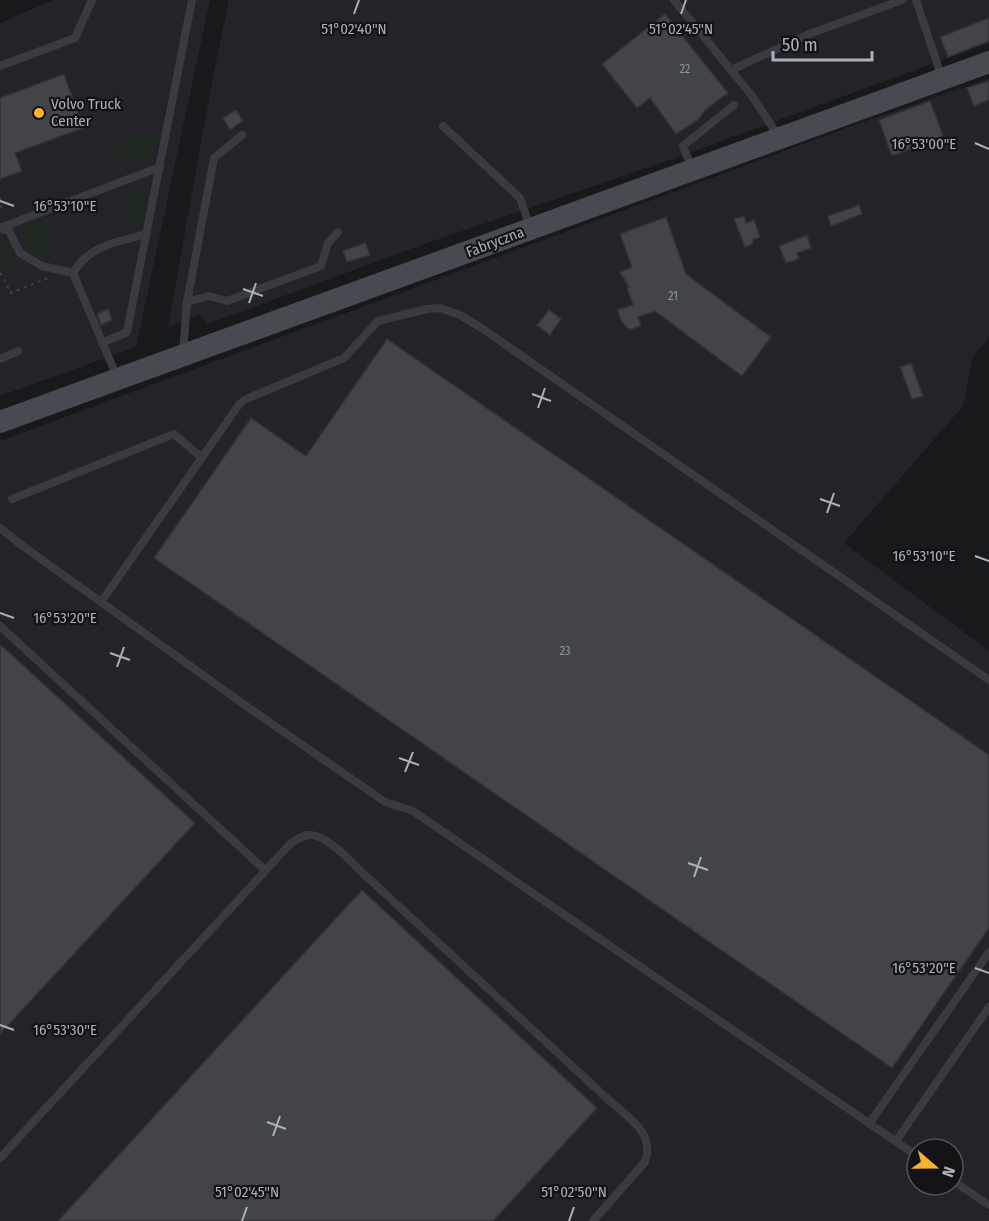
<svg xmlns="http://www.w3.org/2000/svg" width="989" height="1221" font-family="'Fira Sans Condensed',sans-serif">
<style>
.built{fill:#242428;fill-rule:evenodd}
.green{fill:#202921}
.building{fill:#424448;stroke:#323237;stroke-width:1.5}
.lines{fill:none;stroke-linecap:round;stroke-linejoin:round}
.path{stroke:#3f4247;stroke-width:2;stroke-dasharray:3 4.5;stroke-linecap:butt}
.lane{stroke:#393b40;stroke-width:8}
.secondary{stroke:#474a50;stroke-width:22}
.ticks{fill:none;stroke:#aab0bb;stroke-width:2}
.poi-dot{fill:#fab231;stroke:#131316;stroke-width:2}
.labels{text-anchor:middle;stroke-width:4.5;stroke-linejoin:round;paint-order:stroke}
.number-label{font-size:12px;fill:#90959e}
.poi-label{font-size:15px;fill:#aab0bb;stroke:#131316;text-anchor:start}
.street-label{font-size:15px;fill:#aab0bb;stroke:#131316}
.ticks-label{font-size:15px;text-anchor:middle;fill:#aab0bb;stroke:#131316;stroke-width:4.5;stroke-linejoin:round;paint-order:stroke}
</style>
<rect width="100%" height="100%" fill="#18191b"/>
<g class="built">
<polygon points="53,0 210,0 136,347 0,396 0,23"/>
<polygon points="229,0 989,0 989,43 678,157 416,247 208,324 200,315 168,327 213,76"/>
<path d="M989,79v259l-16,19 -10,49 -119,137 145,108v570h-989v-780l860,-318zM917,1149h36v36h-36z"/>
</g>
<g class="green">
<path d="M145,136l15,1c-5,26 -31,28 -50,14l-1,-7z"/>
<path d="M133,187c25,12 11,39 -11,45l8,-44z"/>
<path d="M53,215l-8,44c-16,-2 -28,-20 -15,-33 6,-6 16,-8 23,-11z"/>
<polygon points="0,244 9,249 13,261 7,275 6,271 2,272"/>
</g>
<g class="building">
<polygon points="665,14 728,93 705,110 698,120 676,134 650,98 637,108 602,64"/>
<polygon points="989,18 989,41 948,57 940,37"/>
<polygon points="64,74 83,128 15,153 22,171 0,179 0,98"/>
<polygon points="989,81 989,100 974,106 967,88"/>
<polygon points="930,101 943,135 939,138 895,155 891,154 879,120"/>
<polygon points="236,110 243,121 230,130 223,118"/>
<polygon points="859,205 862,214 831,226 828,216"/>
<polygon points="744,216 746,223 754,220 760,237 752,240 753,244 745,247 734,219"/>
<polygon points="666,217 686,274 771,337 742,376 655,311 638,317 641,326 629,330 622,322 617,310 633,305 627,288 629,287 620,272 632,267 620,234"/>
<polygon points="807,235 811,248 797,253 799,259 786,263 779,246"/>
<polygon points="365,243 370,255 347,262 343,251"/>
<polygon points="108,309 112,320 101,325 97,314"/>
<polygon points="549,310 561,319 550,335 537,325"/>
<polygon points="387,339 989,755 989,928 892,1068 154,558 251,418 306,456"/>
<polygon points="911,363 923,396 912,399 900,367"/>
<polygon points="0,644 195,823 0,1034"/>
<polygon points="362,890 597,1108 493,1221 58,1221"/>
</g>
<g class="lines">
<g class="path">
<polyline points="0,198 2,204 0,209"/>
<polyline points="0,273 3,276 10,293 48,278"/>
</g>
<g class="lane">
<polyline points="674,0 752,96 779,137"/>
<polyline points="916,0 942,78"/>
<polyline points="0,66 75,38 92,0"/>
<polyline points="731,70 812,33 902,0"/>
<polyline points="443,126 520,198 530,227"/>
<polyline points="692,169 683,146 734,105"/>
<polyline points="0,228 160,167"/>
<polyline points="0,228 9,231 20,253 42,266 73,273"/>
<polyline points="73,273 117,377"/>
<path d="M73,273c18,-29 42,-30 73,-39"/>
<polyline points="187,302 214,158 242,135"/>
<polyline points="102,343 127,332 192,0"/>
<polyline points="183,353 187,302 209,296 227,301 321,266 328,243 338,232"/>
<polyline points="0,359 18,351"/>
<polyline points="12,499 174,434 202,458"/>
<polyline points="0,528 24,547 249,708 385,802 413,811 917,1156"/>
<polyline points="101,602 238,406 244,400 344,358 378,321 427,309 440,308 460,315 483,329 989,680"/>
<polyline points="0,626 265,870"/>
<polyline points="869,1124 989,952"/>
<polyline points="896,1141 989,1007"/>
<path d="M0,1158l291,-315c5,-3 11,-7 17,-8 18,-2 45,29 58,41l245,226c19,17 44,31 34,60l-52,59"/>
<polyline points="953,1181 989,1205"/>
</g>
<polyline class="secondary" points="0,422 989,62"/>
</g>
<path class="ticks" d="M354,14l5,-14M681,14l5,-14M975,143l14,6M0,201l14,5M243,289l20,7M249,303l7,-20M532,394l19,7M538,408l7,-20M820,499l20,7M827,513l7,-20M975,556l14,5M0,613l14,5M110,653l20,7M117,667l7,-20M399,758l20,7M405,772l8,-20M688,863l20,7M694,877l7,-20M975,968l14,5M0,1025l14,5M267,1122l19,7M273,1136l7,-20M242,1221l5,-14M569,1221l5,-14"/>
<circle class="poi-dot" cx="39" cy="113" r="6"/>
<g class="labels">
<g class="number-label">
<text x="685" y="73">22</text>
<text x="673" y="300">21</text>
<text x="565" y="655">23</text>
</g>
<g class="poi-label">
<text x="51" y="109">Volvo Truck<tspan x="51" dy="17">Center</tspan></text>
</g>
<g class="street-label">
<text transform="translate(495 242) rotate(-21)" y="5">Fabryczna</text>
</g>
</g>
<g class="ticks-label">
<text x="354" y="34">51°02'40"N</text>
<text x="681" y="34">51°02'45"N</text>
<text x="924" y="149">16°53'00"E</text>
<text x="65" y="211">16°53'10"E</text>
<text x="924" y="561">16°53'10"E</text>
<text x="65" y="623">16°53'20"E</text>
<text x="924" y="973">16°53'20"E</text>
<text x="65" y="1035">16°53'30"E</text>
<text x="247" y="1197">51°02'45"N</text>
<text x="574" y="1197">51°02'50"N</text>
</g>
<g transform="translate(935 1167) rotate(110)"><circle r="28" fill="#131316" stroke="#4f5258" stroke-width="1.5"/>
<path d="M0-4.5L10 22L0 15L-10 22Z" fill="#fab231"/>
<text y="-9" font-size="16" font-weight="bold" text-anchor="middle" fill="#aab0bb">N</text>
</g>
<path d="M773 51v9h99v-9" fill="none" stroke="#aab0bb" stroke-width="3"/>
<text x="782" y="51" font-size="18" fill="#aab0bb" stroke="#131316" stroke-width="4.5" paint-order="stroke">50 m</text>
</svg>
